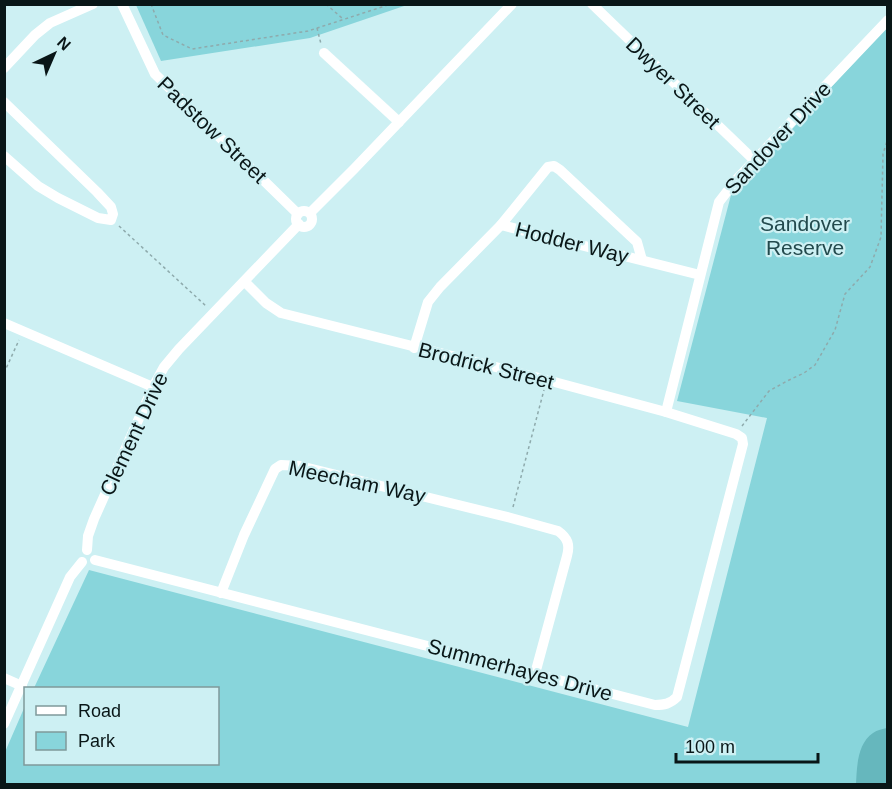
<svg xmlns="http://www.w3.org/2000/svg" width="892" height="789" font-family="Arial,sans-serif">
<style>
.green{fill:#88d5db}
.water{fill:#66b7bd}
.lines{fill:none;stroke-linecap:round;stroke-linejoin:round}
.path{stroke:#8eaaac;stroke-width:1.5;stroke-dasharray:3 3;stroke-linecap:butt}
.street{stroke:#fff;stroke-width:10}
.labels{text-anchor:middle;stroke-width:4.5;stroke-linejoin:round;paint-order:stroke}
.street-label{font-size:21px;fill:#091617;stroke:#cdf0f3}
.park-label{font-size:21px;fill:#22494c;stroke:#cdf0f3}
</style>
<rect width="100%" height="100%" fill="#cdf0f3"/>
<g class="green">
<polygon points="136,5 407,5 310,38 161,61"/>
<polygon points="887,27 887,784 5,784 5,752 25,706 26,764 218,764 218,688 34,688 89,570 688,727 767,418 677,401 731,195"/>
</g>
<path class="water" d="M887,728v56h-31c1,-17 1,-40 17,-51 4,-3 10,-4 14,-5z"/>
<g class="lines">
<g class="path">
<polyline points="151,4 163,35 192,49 308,31 391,4"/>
<polyline points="326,4 343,19"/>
<polyline points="317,28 321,44"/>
<polyline points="119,226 206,306"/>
<polyline points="4,373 19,340"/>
<polyline points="742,426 769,391 787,381 804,373 815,365 835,330 845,294 870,267 881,237 883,154 888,138"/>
<polyline points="513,507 544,390"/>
</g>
<g class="street">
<polyline points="122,4 155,74 298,214"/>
<polyline points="592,4 755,161"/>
<polyline points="324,53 399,122"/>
<polyline points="4,68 35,35 50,23 93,4"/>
<polyline points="4,102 97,192 111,207 113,214 111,220 98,218 58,198 38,186 4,156"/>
<circle cx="304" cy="219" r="8"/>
<polyline points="310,213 354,169 512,4"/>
<polyline points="501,225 700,275"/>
<polyline points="4,323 153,387"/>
<polyline points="414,348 428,302 440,287 501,225 548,167 554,166 560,170 637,242 642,260"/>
<polyline points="666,412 719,202 736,180 888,20"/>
<polyline points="87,550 88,536 94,519 153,387 164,367 179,349 299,224"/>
<path d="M95,560l560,145c9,0 15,-1 22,-8l66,-253 -1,-6 -6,-4 -70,-22 -119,-32 -266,-67 -15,-10 -21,-21"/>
<path d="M221,593l23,-58 31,-66 6,-4 19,1 211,52 47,13c10,7 12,14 9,25l-32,118"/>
<polyline points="4,678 22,686"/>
<polyline points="4,724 70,577 82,562"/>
</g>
</g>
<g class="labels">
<g class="street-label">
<text transform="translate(673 83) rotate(44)" y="7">Dwyer Street</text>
<text transform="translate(212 130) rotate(44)" y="7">Padstow Street</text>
<text transform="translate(778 138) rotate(-47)" y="7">Sandover Drive</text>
<text transform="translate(572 243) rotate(14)" y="7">Hodder Way</text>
<text transform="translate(486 366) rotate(14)" y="7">Brodrick Street</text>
<text transform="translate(134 434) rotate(-65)" y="7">Clement Drive</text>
<text transform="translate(357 482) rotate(12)" y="7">Meecham Way</text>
<text transform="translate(520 670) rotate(15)" y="7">Summerhayes Drive</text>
</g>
<g class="park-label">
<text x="805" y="231">Sandover<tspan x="805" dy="24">Reserve</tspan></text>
</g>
</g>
<rect width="892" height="789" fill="none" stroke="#091617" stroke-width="12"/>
<rect x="24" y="687" width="195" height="78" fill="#cdf0f3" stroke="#7f999b" stroke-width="1.5"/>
<rect x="36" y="706" width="30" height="9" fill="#ffffff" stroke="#7f999b" stroke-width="1.5"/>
<text x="78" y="717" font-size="18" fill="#091617">Road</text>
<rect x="36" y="732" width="30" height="18" fill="#88d5db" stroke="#7f999b" stroke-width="1.5"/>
<text x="78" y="747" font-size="18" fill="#091617">Park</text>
<g transform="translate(54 54) rotate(44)" stroke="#cdf0f3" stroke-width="4.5" paint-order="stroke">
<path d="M0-4.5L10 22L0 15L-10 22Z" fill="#091617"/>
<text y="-9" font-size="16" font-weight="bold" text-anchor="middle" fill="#091617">N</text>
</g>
<path d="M676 753v9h142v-9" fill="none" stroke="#091617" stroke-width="3"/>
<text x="685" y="753" font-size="18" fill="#091617" stroke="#cdf0f3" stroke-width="4.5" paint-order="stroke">100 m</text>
</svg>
